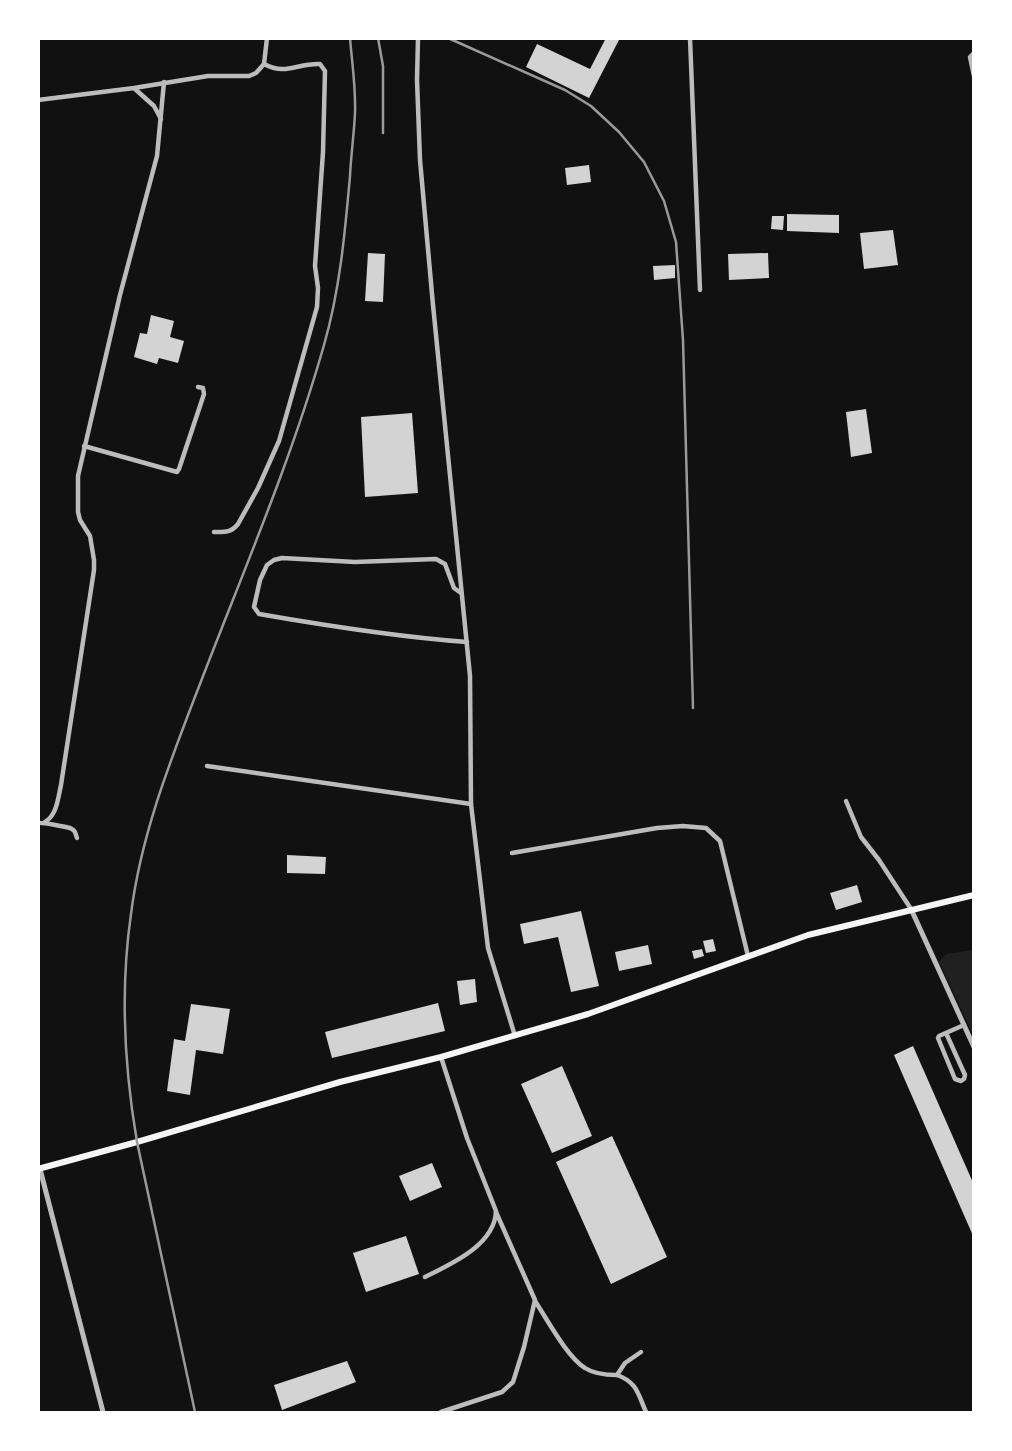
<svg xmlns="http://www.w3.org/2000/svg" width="1012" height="1451" font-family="Montserrat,sans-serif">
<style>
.green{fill:#202020}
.building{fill:#d3d3d3}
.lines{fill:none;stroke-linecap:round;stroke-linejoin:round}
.minor{stroke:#bcbcbc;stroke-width:4.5}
.tertiary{stroke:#bcbcbc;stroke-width:5}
.secondary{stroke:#f5f5f5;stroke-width:6}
.rail{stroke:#9a9a9a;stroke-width:2.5}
</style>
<rect width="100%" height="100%" fill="#111"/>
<polygon class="green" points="973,950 974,950 973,1035 939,962 946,954"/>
<g class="building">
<polygon points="606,38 620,38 589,98 526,67 537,44 590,69"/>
<polygon points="589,165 591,182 567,185 565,168"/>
<polygon points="787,214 839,215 839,233 787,231"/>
<polygon points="772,216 784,216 783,230 771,229"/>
<polygon points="893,230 898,265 864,269 860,233"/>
<polygon points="368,253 385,254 383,302 365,301"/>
<polygon points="768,253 769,278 729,280 728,254"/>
<polygon points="675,265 675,278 654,280 653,266"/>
<polygon points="151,315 174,321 170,337 184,341 178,363 159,358 157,364 134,357 140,333 147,334"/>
<polygon points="866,409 872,453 851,457 846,412"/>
<polygon points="412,413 418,493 365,497 361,417"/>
<polygon points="287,855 326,857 325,874 287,873"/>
<polygon points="857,885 862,902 836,910 830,893"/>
<polygon points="581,911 599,986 571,992 558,937 524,944 520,924"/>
<polygon points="713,939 716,951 706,953 703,941"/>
<polygon points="648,945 652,964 619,971 615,952"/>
<polygon points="702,949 704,956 694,959 692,951"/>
<polygon points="475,979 477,1002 460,1005 457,981"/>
<polygon points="438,1003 445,1031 332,1058 325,1032"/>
<polygon points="191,1004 230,1009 223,1054 196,1050 190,1095 167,1091 174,1039 185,1041"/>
<polygon points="913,1046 974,1185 974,1238 894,1055"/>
<polygon points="562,1066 592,1136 552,1153 521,1084"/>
<polygon points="612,1136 667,1257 611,1284 556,1162"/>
<polygon points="432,1163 442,1187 410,1201 399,1176"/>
<polygon points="406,1236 419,1274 366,1292 353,1253"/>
<polygon points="347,1361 356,1382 282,1410 274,1385"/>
</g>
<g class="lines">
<g class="minor">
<polyline points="418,38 417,80 420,160 433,305 470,676 471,804 488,948 515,1036"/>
<polyline points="690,38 700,290"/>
<polyline points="974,53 970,57 974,76"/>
<polyline points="135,89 154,106 161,119"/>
<polyline points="38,100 134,88 208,76 249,76 256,73 264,64 267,38"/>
<polyline points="84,446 177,472 179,469 204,394 203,388 198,387"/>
<path d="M214,532c10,0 17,1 24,-8l20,-36 21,-47 38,-134 1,-19 -3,-22 8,-114 2,-81 -5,-7c-23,-1 -34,12 -56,0"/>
<path d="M461,593l-7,-5 -9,-24 -9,-5 -81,3 -73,-4 -8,2 -7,5 -7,15 -6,27 5,7c69,12 138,23 208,28"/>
<polyline points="207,766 471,804"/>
<polyline points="846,801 861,837 879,860 911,909"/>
<path d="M45,822c12,-7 13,-24 16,-37l33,-215v-10l-4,-24 -10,-16 -2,-8v-36l42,-181 37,-139 7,-74"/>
<path d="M38,823c4,-1 28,4 32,5 6,3 5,5 7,10"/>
<polyline points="512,853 657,828 683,826 706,828 720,841 748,956"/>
<polyline points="946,1033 965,1075 964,1079 961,1081 955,1079 938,1038 939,1036 964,1025"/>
<path d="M425,1277c26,-13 70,-32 71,-66l-29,-73 -26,-81"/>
<path d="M535,1301c12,18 32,56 50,67 9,6 22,7 32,7l8,-12 16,-11"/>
<path d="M617,1375c20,7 21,19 29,37"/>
<polyline points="441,1412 502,1392 513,1382 524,1347 535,1300 496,1212"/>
</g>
<g class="tertiary">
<polyline points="911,909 974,1047"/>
<polyline points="40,1169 103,1412"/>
</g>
<polyline class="secondary" points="38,1169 137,1142 340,1082 441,1057 588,1014 808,935 974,895"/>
<g class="rail">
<polyline points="378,38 383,66 383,133"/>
<polyline points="448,38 565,90 591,106 619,132 644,162 664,201 676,242 683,340 693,708"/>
<path d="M195,1412l-58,-270c-13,-76 -17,-152 -6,-228 10,-80 40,-155 69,-230 43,-112 91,-223 124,-339 16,-55 21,-113 26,-169 1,-21 4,-42 5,-63 1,-25 -3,-50 -5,-75"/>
</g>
</g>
<rect width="1012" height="1451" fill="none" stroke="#ffffff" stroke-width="80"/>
</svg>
